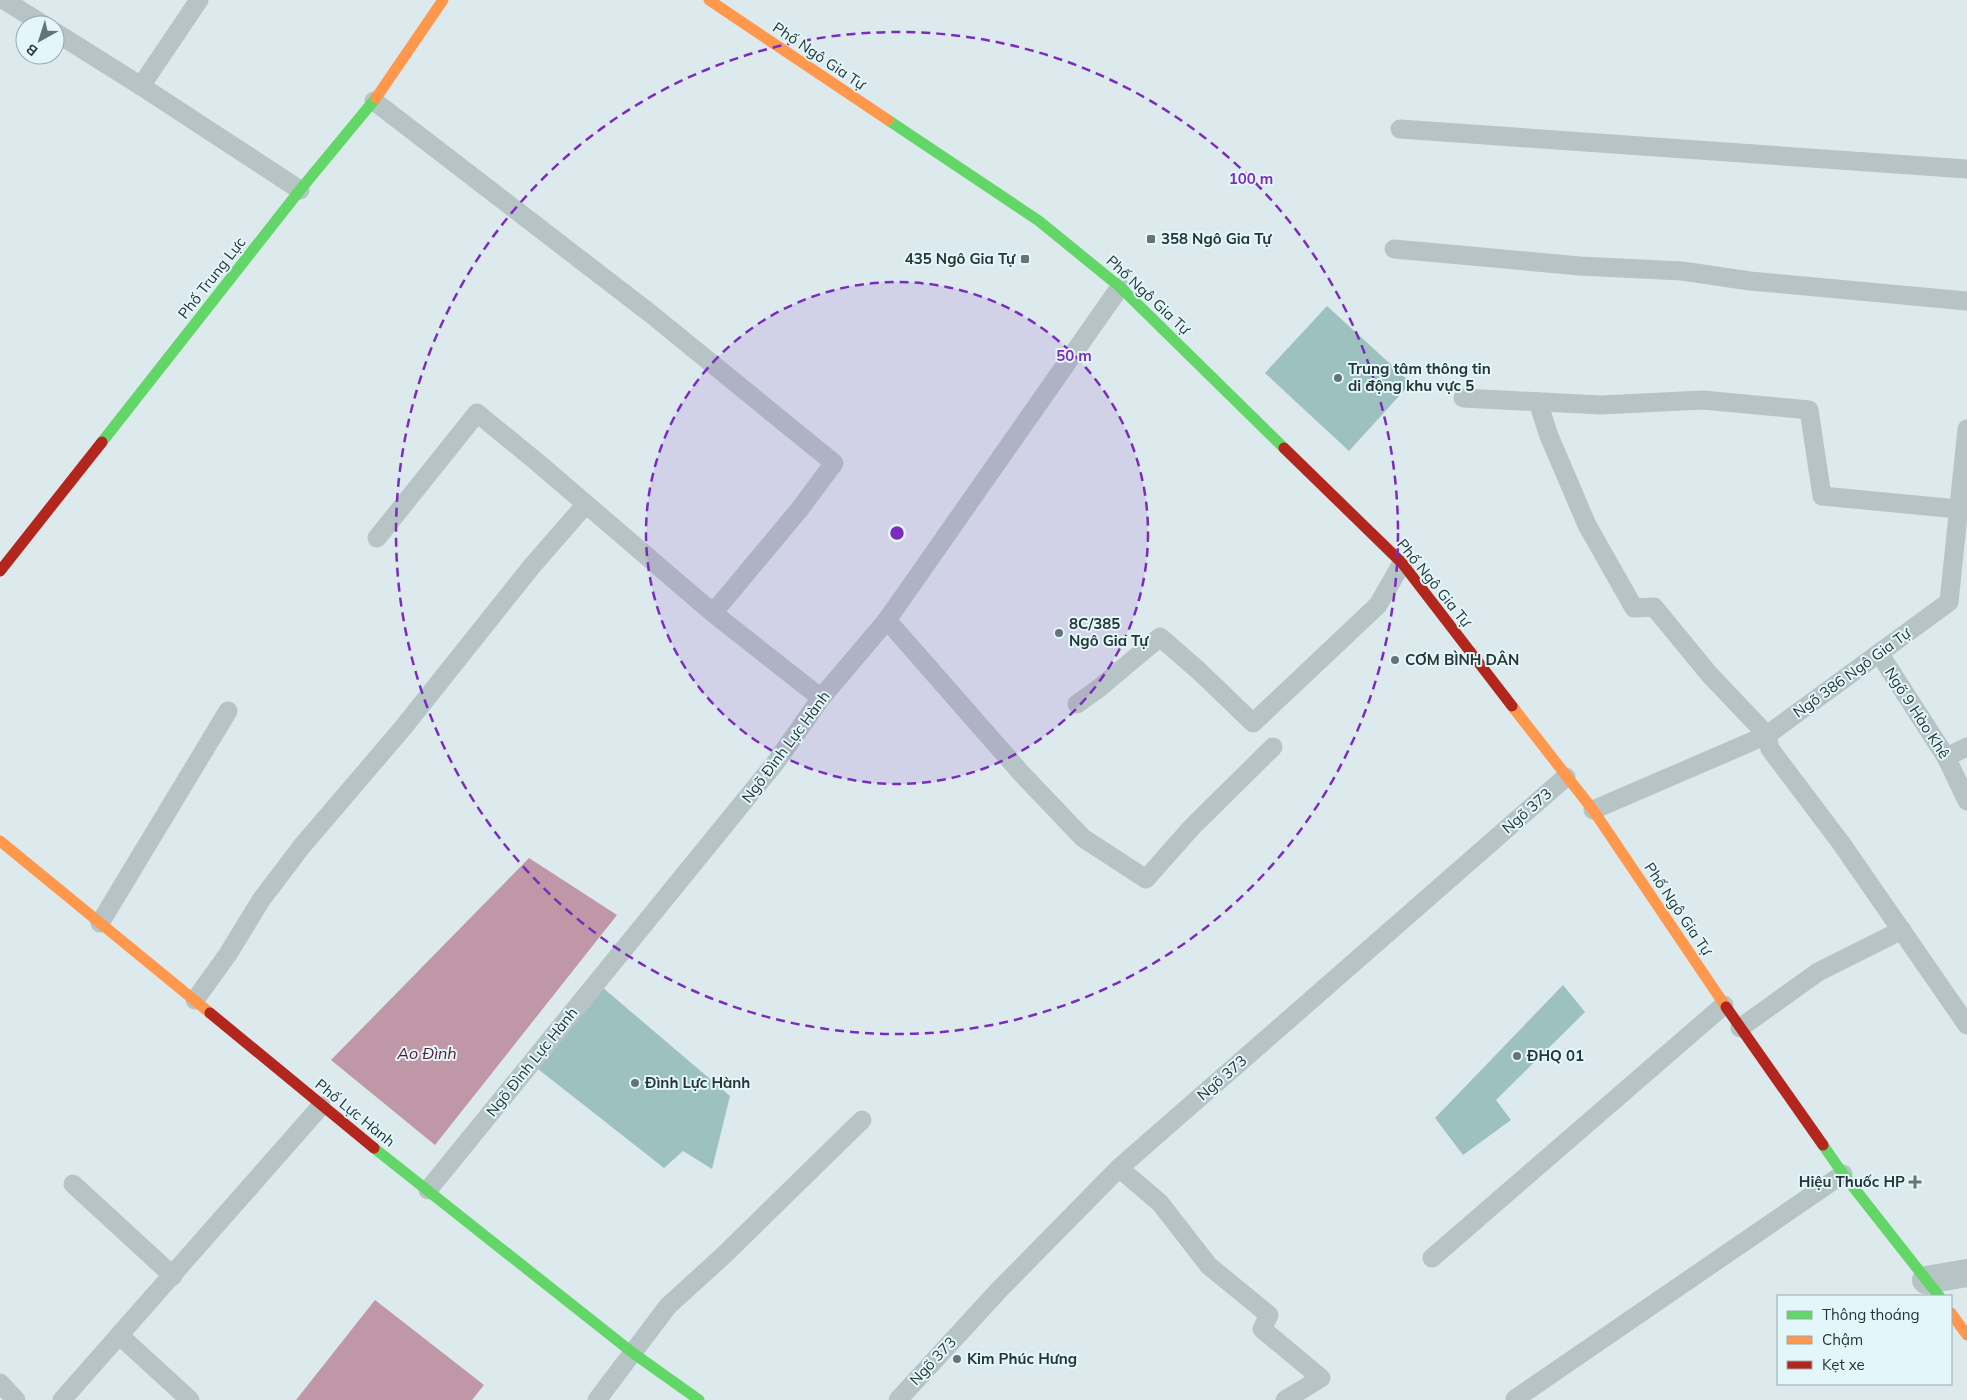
<svg xmlns="http://www.w3.org/2000/svg" width="1967" height="1400" font-family="Mulish,sans-serif">
<style>
.water{fill:#c097a7}
.building{fill:#9dc1be}
.lines{fill:none;stroke-linecap:round;stroke-linejoin:round}
.lane{stroke:#b7c4c5;stroke-width:19}
.street{stroke:#b7c4c5;stroke-width:28}
.fast{stroke:#63d668;stroke-width:11}
.slow{stroke:#ff974d;stroke-width:11}
.jam{stroke:#b3261e;stroke-width:11}
.ring{fill:none;stroke:#7b2cbf;stroke-width:2.5;stroke-dasharray:9 6}
.poi-dot{fill:#657575;stroke:#e3f7fb;stroke-width:2}
.labels{text-anchor:middle;stroke-width:4;stroke-linejoin:round;paint-order:stroke}
.street-label{font-size:15px;fill:#253635;stroke:#e3f7fb}
.poi-label{font-size:15px;font-weight:bold;fill:#253635;stroke:#e3f7fb;text-anchor:start}
.water-label{font-size:16px;font-style:italic;fill:#5b172c;stroke:#e3f7fb}
.centre{fill:#7b2cbf;stroke:#e3f7fb;stroke-width:2.5}
.ring-label{font-size:15px;text-anchor:middle;font-weight:bold;fill:#7b2cbf;stroke:#e3f7fb;stroke-width:4;stroke-linejoin:round;paint-order:stroke}
</style>
<rect width="100%" height="100%" fill="#ddeaed"/>
<g class="water">
<polygon points="529,858 617,915 435,1145 331,1060"/>
<polygon points="375,1300 484,1385 472,1400 296,1400"/>
</g>
<g class="building">
<polygon points="1327,306 1411,383 1349,451 1265,373"/>
<polygon points="1563,985 1585,1012 1496,1100 1511,1120 1463,1155 1435,1118"/>
<polygon points="602,987 730,1096 712,1169 683,1151 664,1168 538,1069"/>
</g>
<g class="lines">
<g class="lane">
<polyline points="4,0 44,25"/>
<polyline points="55,32 141,86 300,190"/>
<polyline points="141,86 199,0"/>
<polyline points="374,101 651,314 834,463 799,510 713,613"/>
<polyline points="1400,129 1967,169"/>
<polyline points="1394,249 1580,266 1682,271 1750,281 1967,301"/>
<polyline points="1463,398 1601,405 1703,400 1809,410 1822,496 1958,509"/>
<polyline points="1538,402 1549,436 1587,525 1634,608 1654,607 1709,674 1767,735 1770,749 1841,843 1967,1025"/>
<polyline points="377,538 477,413 537,462 713,613 821,698"/>
<polyline points="887,620 1022,774 1083,838 1146,879 1192,827 1273,747"/>
<polyline points="1879,653 1946,757 1967,801"/>
<polyline points="1077,704 1098,689 1160,637 1199,671 1253,723 1378,605 1402,563"/>
<polyline points="1946,757 1967,747"/>
<polyline points="1593,810 1767,735 1949,602 1967,429"/>
<polyline points="100,923 228,711"/>
<polyline points="195,1000 228,954 261,900 302,846 402,729 532,566 586,504"/>
<polyline points="1740,1028 1818,972 1902,930"/>
<polyline points="1119,1168 1160,1203 1209,1266 1269,1315 1262,1329 1321,1378 1285,1400"/>
<polyline points="73,1184 173,1276"/>
<polyline points="428,1190 776,762 821,698 887,620 1120,287"/>
<polyline points="1432,1258 1724,1005"/>
<polyline points="119,1335 190,1400"/>
<polyline points="0,1383 16,1400"/>
<polyline points="1515,1399 1843,1174"/>
<polyline points="62,1400 321,1106"/>
<polyline points="597,1400 668,1306 724,1255 862,1120"/>
<polyline points="898,1400 999,1290 1119,1168 1566,777"/>
</g>
<polyline class="street" points="1926,1280 1967,1273"/>
<g class="fast">
<polyline points="888,120 1039,221 1120,287 1284,448"/>
<polyline points="102,442 300,190 376,98"/>
<polyline points="1823,1145 1843,1174 1939,1296"/>
<polyline points="374,1148 633,1353 699,1400"/>
</g>
<g class="slow">
<polyline points="709,0 888,120"/>
<polyline points="376,98 443,0"/>
<polyline points="1512,706 1593,810 1726,1007"/>
<polyline points="0,841 210,1013"/>
<polyline points="1951,1313 1967,1335"/>
</g>
<g class="jam">
<polyline points="1284,448 1402,563 1512,706"/>
<polyline points="0,571 102,442"/>
<polyline points="1726,1007 1823,1145"/>
<polyline points="210,1013 374,1148"/>
</g>
</g>
<circle cx="897" cy="533" r="251" fill="#7b2cbf" fill-opacity=".12"/>
<g class="ring">
<circle cx="897" cy="533" r="251"/>
<circle cx="897" cy="533" r="501"/>
</g>
<g class="poi-dot">
<rect x="1146" y="234" width="10" height="10" rx="2.5"/>
<rect x="1020" y="254" width="10" height="10" rx="2.5"/>
<circle cx="1338" cy="378" r="5"/>
<circle cx="1059" cy="633" r="5"/>
<circle cx="1395" cy="660" r="5"/>
<circle cx="1517" cy="1056" r="5"/>
<circle cx="635" cy="1083" r="5"/>
<path d="M1912.5 1174.5h5v5h5v5h-5v5h-5v-5h-5v-5h5z"/>
<circle cx="957" cy="1359" r="5"/>
</g>
<g class="labels">
<g class="street-label">
<text transform="translate(819 56) rotate(34)" y="5">Phố Ngô Gia Tự</text>
<text transform="translate(212 278) rotate(-52)" y="5">Phố Trung Lực</text>
<text transform="translate(1148 295) rotate(43)" y="5">Phố Ngô Gia Tự</text>
<text transform="translate(1434 583) rotate(51)" y="5">Phố Ngô Gia Tự</text>
<text transform="translate(1852 673) rotate(-36)" y="5">Ngõ 386 Ngô Gia Tự</text>
<text transform="translate(1917 713) rotate(57)" y="5">Ngõ 9 Hào Khê</text>
<text transform="translate(786 747) rotate(-53)" y="5">Ngõ Đình Lực Hành</text>
<text transform="translate(1527 811) rotate(-41)" y="5">Ngõ 373</text>
<text transform="translate(1678 909) rotate(56)" y="5">Phố Ngô Gia Tự</text>
<text transform="translate(532 1062) rotate(-51)" y="5">Ngõ Đình Lực Hành</text>
<text transform="translate(1222 1078) rotate(-41)" y="5">Ngõ 373</text>
<text transform="translate(355 1113) rotate(39)" y="5">Phố Lực Hành</text>
<text transform="translate(933 1361) rotate(-47)" y="5">Ngõ 373</text>
</g>
<g class="poi-label">
<text x="1161" y="244">358 Ngô Gia Tự</text>
<text x="1015" y="264" text-anchor="end">435 Ngô Gia Tự</text>
<text x="1348" y="374">Trung tâm thông tin<tspan x="1348" dy="17">di động khu vực 5</tspan></text>
<text x="1069" y="629">8C/385<tspan x="1069" dy="17">Ngô Gia Tự</tspan></text>
<text x="1405" y="665">CƠM BÌNH DÂN</text>
<text x="1527" y="1061">ĐHQ 01</text>
<text x="645" y="1088">Đình Lực Hành</text>
<text x="1905" y="1187" text-anchor="end">Hiệu Thuốc HP</text>
<text x="967" y="1364">Kim Phúc Hưng</text>
</g>
<g class="water-label">
<text x="427" y="1059">Ao Đình</text>
</g>
</g>
<circle cx="897" cy="533" r="8" class="centre"/>
<g class="ring-label">
<text x="1251" y="184">100 m</text>
<text x="1074" y="361">50 m</text>
</g>
<rect x="1777" y="1295" width="175" height="90" fill="#e3f7fb" stroke="#97aaac"/>
<rect x="1787" y="1311" width="25" height="8" fill="#63d668" stroke="#97aaac"/>
<text x="1822" y="1320" font-size="15" fill="#253635">Thông thoáng</text>
<rect x="1787" y="1336" width="25" height="8" fill="#ff974d" stroke="#97aaac"/>
<text x="1822" y="1345" font-size="15" fill="#253635">Chậm</text>
<rect x="1787" y="1361" width="25" height="8" fill="#b3261e" stroke="#97aaac"/>
<text x="1822" y="1370" font-size="15" fill="#253635">Kẹt xe</text>
<g transform="translate(40 40) rotate(219)"><circle r="24" fill="#e3f7fb" stroke="#97aaac"/>
<path d="M0-4L9 19L0 12L-9 19Z" fill="#657575"/>
<text y="-8" font-size="14" font-weight="bold" text-anchor="middle" fill="#253635">B</text>
</g>
</svg>
